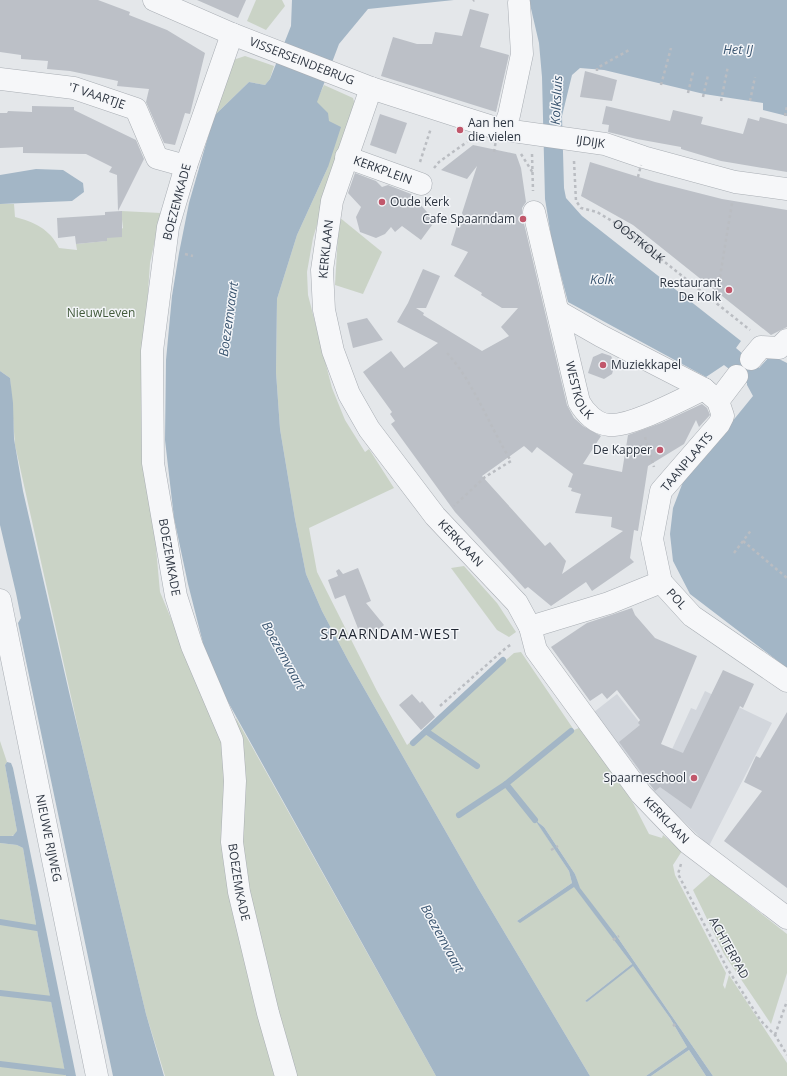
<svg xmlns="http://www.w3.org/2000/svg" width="787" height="1076" font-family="'Open Sans',sans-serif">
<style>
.built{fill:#d2d6dc}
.green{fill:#cad3c6}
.water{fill:#a3b6c6}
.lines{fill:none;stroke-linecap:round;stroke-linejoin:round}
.stream{stroke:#a3b6c6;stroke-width:6}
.building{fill:#bcc0c7;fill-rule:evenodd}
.minor-casing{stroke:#a9aeb4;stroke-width:23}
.path{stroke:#babdc2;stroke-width:2.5;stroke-dasharray:3 3;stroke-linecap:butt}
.minor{stroke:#f6f7f9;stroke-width:22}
.path-bridge{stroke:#babdc2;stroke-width:2.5;stroke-dasharray:3 3;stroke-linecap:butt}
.poi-dot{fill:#c1576b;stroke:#f3f5f8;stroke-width:1.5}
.labels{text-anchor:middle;stroke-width:3;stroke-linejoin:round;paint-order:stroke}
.street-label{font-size:12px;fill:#2d3541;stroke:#f3f5f8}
.poi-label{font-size:12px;fill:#2d3541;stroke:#f3f5f8;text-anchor:end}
.park-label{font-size:12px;fill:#435b3c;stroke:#f3f5f8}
.water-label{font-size:13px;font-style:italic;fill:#3b5671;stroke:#f3f5f8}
.quarter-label{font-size:14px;letter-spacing:1px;fill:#1f2632;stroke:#f3f5f8}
</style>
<rect width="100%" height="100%" fill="#e4e7ea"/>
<polygon class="built" points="705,691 772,723 709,846 659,797 594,712 617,694 668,758 691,708 696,710"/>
<g class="green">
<polygon points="256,0 282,0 285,6 266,30 247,21"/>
<polygon points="245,56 274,66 270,79 265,85 249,82 214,116 233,60"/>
<polygon points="324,85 353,98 357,112 330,182 313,238 307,272 308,295 332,388 345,420 365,452 369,449 394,488 309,528 317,572 377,691 407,745 514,653 521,652 574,730 586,725 633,803 649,834 662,838 663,835 682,851 673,865 675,875 726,973 723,985 725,989 729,975 787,1063 787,1076 713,1076 616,935 579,888 575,874 544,827 536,821 569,871 572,883 517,921 520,922 574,886 632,964 585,1001 587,1002 633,965 670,1018 687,1047 646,1076 590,1076 478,888 349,662 322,611 306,574 295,519 280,429 276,372 277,299 297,235 328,167 329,121 316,102"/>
<path d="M0,204h14l1,13c19,5 35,12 44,31l18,2 -1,-6 30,-3 1,-3 16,-10 -2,-17 40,2 -11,50 -7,102 5,95 12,132 60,144 60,340h-115l-19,-62 -64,-268 -67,-301 -5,-67 -10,-7z"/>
<polygon points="339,217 382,252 363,294 335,285"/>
<polygon points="464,566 497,603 516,632 509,637 497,630 451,568"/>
<polygon points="236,718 436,1076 295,1076 241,876 241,789"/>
<polygon points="0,741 7,762 5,765 17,831 17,834 9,837 0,836"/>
<polygon points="0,843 17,845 23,848 38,936 66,1076 0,1076"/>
<polygon points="711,874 787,934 787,973 771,1024 724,954 693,890"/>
<polygon points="689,1050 706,1076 651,1076"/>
</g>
<g class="water">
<polygon points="292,0 454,0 368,9 339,44 317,102 328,113 329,121 341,127 328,167 297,235 277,299 276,372 280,429 295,519 306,574 322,611 349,662 478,888 590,1076 436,1076 223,693 204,647 188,584 174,518 165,440 166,360 172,296 179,253 189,203 214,116 249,82 265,85 270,79 291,26"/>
<polygon points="529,0 787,0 787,116 763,110 763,103 704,94 604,70 580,68 572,75 562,116 564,188 566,198 582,216 741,341 736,348 759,368 771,355 787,363 787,668 690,594 673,561 670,534 673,508 683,482 753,396 747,385 747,383 724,365 706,377 568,302 552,242 545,199 542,77 539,43"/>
<polygon points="36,169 63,170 83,183 84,192 72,201 0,204 0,175"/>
<polygon points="0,371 10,378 13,403 14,439 23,491 69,692 146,1014 164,1076 113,1076 18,623 21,618 16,593 0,525"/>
<polygon points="7,762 11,763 13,768 76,1076 66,1076 65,1072 38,936 23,848 17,845 0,843 0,836 13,836 17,831 5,765"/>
<polygon points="535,820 544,827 575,874 580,888 616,935 713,1076 706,1076 689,1050 651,1076 646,1076 687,1047 670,1018 633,966 587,1002 585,1001 632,964 574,887 520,923 517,921 572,883 569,871"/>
</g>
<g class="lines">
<g class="stream">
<polyline points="426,731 503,660"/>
<polyline points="413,743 426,731 477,766"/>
<polyline points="459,815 506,784"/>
<polyline points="535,820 506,784 571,731"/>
<polyline points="0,922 37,928"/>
<polyline points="0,993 52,999"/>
<polyline points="0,1064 65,1072"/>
</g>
</g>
<g class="building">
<polygon points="0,0 98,0 130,12 129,15 167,30 205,53 190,114 185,113 175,145 164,143 146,102 149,89 117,86 118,81 70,71 47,69 48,61 21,59 21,55 0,52"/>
<polygon points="197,0 246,0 238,18"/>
<polygon points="470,9 489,14 480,47 509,55 496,112 381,76 393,37 417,44 432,44 435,32 462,36"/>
<polygon points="585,71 617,80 612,101 580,97"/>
<polygon points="32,106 74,107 74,110 136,140 144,159 118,211 117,175 109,172 112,167 86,154 23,153 23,147 0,148 0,113 7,113 8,111 32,112"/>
<polygon points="606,106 670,121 673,110 703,117 701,124 743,134 748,118 759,121 760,117 787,124 787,172 721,161 681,149 681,147 637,139 608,132 609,125 602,124"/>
<polygon points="380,114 407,123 396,154 370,145"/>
<path d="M473,145l43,9 5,14 5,34 -4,6v7l45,190 7,13 9,8 18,10 -18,28 39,8 6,-37 33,-12 41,-19 5,4 3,7 -11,12 -3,-7 -12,24 -36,22 -10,65 -4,-1 -4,28 4,4 -42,29 -6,-9 -35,24 -23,-19 -3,2 -70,-77 -64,-88 4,-3 -5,-7 2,-2 -29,-40 28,-21 13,17 34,-25 -41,-21 11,-19 15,-34 17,7 -14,32h-10l8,5 -1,2 59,36 27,-15 -8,-9 17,-19h-16l-21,-13 1,-2 -28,-17 14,-24 -17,-7 9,-29 4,2 -2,-5 15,-47 -10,13 -26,-9zM524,446l8,7 5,-6 36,27 -5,13 4,1 -1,3 10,3 -6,19 37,4 -1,10 12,4 -61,43 4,-13 -16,-19 -5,4 -63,-70z"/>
<polygon points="590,162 655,182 722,199 787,210 787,327 771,335 633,225 581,196"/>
<polygon points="355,173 376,181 382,187 388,185 411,194 435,221 421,240 402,226 395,232 391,227 385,234 376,238 360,232 356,217 361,207 348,193"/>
<polygon points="122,211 122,237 107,238 107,241 76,244 75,236 58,238 57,218 105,215 105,212"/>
<polygon points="367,318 383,340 353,348 347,323"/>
<polygon points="602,353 611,356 615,364 612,374 604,379 588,373 593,357"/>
<polygon points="358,568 371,601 366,603 384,625 366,640 359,631 345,595 335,599 328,580 338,576 336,571 339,569 343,574"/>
<polygon points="632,608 635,615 655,638 697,656 661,744 683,753 723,670 754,684 743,708 740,706 691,809 660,787 655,791 619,742 640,725 638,723 640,720 617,690 607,699 602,693 590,701 551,647 587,623"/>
<polygon points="412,694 420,703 422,701 435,717 421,730 399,705"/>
<polygon points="787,712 787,888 724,841 762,791 744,782 756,756 760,758"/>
</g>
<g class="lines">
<g class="minor-casing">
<g id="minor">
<path id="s2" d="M154,0l78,34 139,54 93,30 35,11 106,15 38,13 92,25 52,7"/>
<path id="s3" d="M232,34l-46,132 -18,61 -16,124 1,112 23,133 16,50 40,94 3,41 -3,61 7,50 29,121 18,63"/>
<path id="s4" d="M0,79l74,9 62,21 21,49 29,8"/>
<path id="s5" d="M371,88l-39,113 -10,69 2,40 9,41 16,43 20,35 66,87 82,87 13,24 6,23 105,144 47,49 99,75"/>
<polyline points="504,129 509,115 522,54 519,3"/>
<path id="s6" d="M346,157l75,27"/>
<path id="s7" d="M534,212l45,190c6,11 17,22 30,23 22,2 73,-26 95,-36"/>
<polyline points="559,312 601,336 704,389 718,401 723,416 719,424 661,491 652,539 661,582"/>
<polyline points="751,359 761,347 779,348 787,340"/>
<polyline points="718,401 737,376"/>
<path id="s8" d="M661,582l31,34 95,65"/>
<path id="s9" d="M0,600l97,476"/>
<polyline points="530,627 609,603 661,582"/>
</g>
</g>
<g class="path">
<polyline points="473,1 474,0"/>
<polyline points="597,71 597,68 631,49"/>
<polyline points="661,85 671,48"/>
<polyline points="688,93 693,72"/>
<polyline points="703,97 708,75"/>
<polyline points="721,101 728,66"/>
<polyline points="750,101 755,77"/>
<polyline points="785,116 787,106"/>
<polyline points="521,154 533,173"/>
<polyline points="532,154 533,191"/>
<path id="s1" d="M574,161l2,40 5,7 16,4 20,12 133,106"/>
<polyline points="420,162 431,128"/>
<polyline points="434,168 439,162 467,142"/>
<polyline points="185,254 193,256"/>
<polyline points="716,301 732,203"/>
<path d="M447,353c26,28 43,74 64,108l-26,16 -31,29"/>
<polyline points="645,437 654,467"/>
<polyline points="743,541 787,578"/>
<polyline points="734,553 752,529"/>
<polyline points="440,706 507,647 512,644"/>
<polyline points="551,850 558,846"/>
<polyline points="681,864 678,874 727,968 761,1021 775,1035 787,1055"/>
<polyline points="613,940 619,936"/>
<polyline points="673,1026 677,1023"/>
<polyline points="775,1035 787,1001"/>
</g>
<use href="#minor" class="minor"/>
<g class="path-bridge">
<polyline points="494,152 496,140"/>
<polyline points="638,177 641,165"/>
</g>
</g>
<g class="poi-dot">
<circle cx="460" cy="130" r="4"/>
<circle cx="382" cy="202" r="4"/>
<circle cx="523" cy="219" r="4"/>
<circle cx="729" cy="290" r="4"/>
<circle cx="603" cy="365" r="4"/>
<circle cx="660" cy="450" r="4"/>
<circle cx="694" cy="778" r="4"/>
</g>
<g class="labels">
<g class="street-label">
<text dy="4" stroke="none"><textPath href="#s2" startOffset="160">VISSERSEINDEBRUG</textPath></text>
<text dy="4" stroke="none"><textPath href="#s4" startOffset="99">'T VAARTJE</textPath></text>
<text dy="4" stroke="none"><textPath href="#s2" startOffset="461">IJDIJK</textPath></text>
<text dy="4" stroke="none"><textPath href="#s6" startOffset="39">KERKPLEIN</textPath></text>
<text transform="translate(177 202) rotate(-75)" y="4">BOEZEMKADE</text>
<text dy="4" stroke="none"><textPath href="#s1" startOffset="116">OOSTKOLK</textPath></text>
<text transform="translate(326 249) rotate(-84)" y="4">KERKLAAN</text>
<text dy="4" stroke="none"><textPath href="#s7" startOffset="184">WESTKOLK</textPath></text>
<text transform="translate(687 462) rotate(-50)" y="4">TAANPLAATS</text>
<text dy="4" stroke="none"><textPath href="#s5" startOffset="504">KERKLAAN</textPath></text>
<text dy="4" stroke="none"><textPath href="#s3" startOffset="536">BOEZEMKADE</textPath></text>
<text dy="4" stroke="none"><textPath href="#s8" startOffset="23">POL</textPath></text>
<text dy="4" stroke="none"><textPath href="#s5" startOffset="852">KERKLAAN</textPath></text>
<text dy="4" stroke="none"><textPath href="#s9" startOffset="243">NIEUWE RIJWEG</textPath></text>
<text dy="4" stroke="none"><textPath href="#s3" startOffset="873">BOEZEMKADE</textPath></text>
<text transform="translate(729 948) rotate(61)" y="4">ACHTERPAD</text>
</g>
<g class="poi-label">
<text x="468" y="127" text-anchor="start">Aan hen<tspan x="468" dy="14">die vielen</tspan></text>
<text x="390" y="206" text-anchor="start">Oude Kerk</text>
<text x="515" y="223">Cafe Spaarndam</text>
<text x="721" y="287">Restaurant<tspan x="721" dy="14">De Kolk</tspan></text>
<text x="611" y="369" text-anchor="start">Muziekkapel</text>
<text x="652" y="454">De Kapper</text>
<text x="686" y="782">Spaarneschool</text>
</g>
<g class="park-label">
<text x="101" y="317">NieuwLeven</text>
</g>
<g class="water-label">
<text x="738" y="54">Het IJ</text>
<text transform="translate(556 100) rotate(-87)" y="5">Kolksluis</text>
<text x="602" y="284">Kolk</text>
<text transform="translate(228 319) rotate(-82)" y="5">Boezemvaart</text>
<text transform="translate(284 655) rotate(61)" y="5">Boezemvaart</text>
<text transform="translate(443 938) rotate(61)" y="5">Boezemvaart</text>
</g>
<g class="quarter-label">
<text x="390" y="639">SPAARNDAM-WEST</text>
</g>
</g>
</svg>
